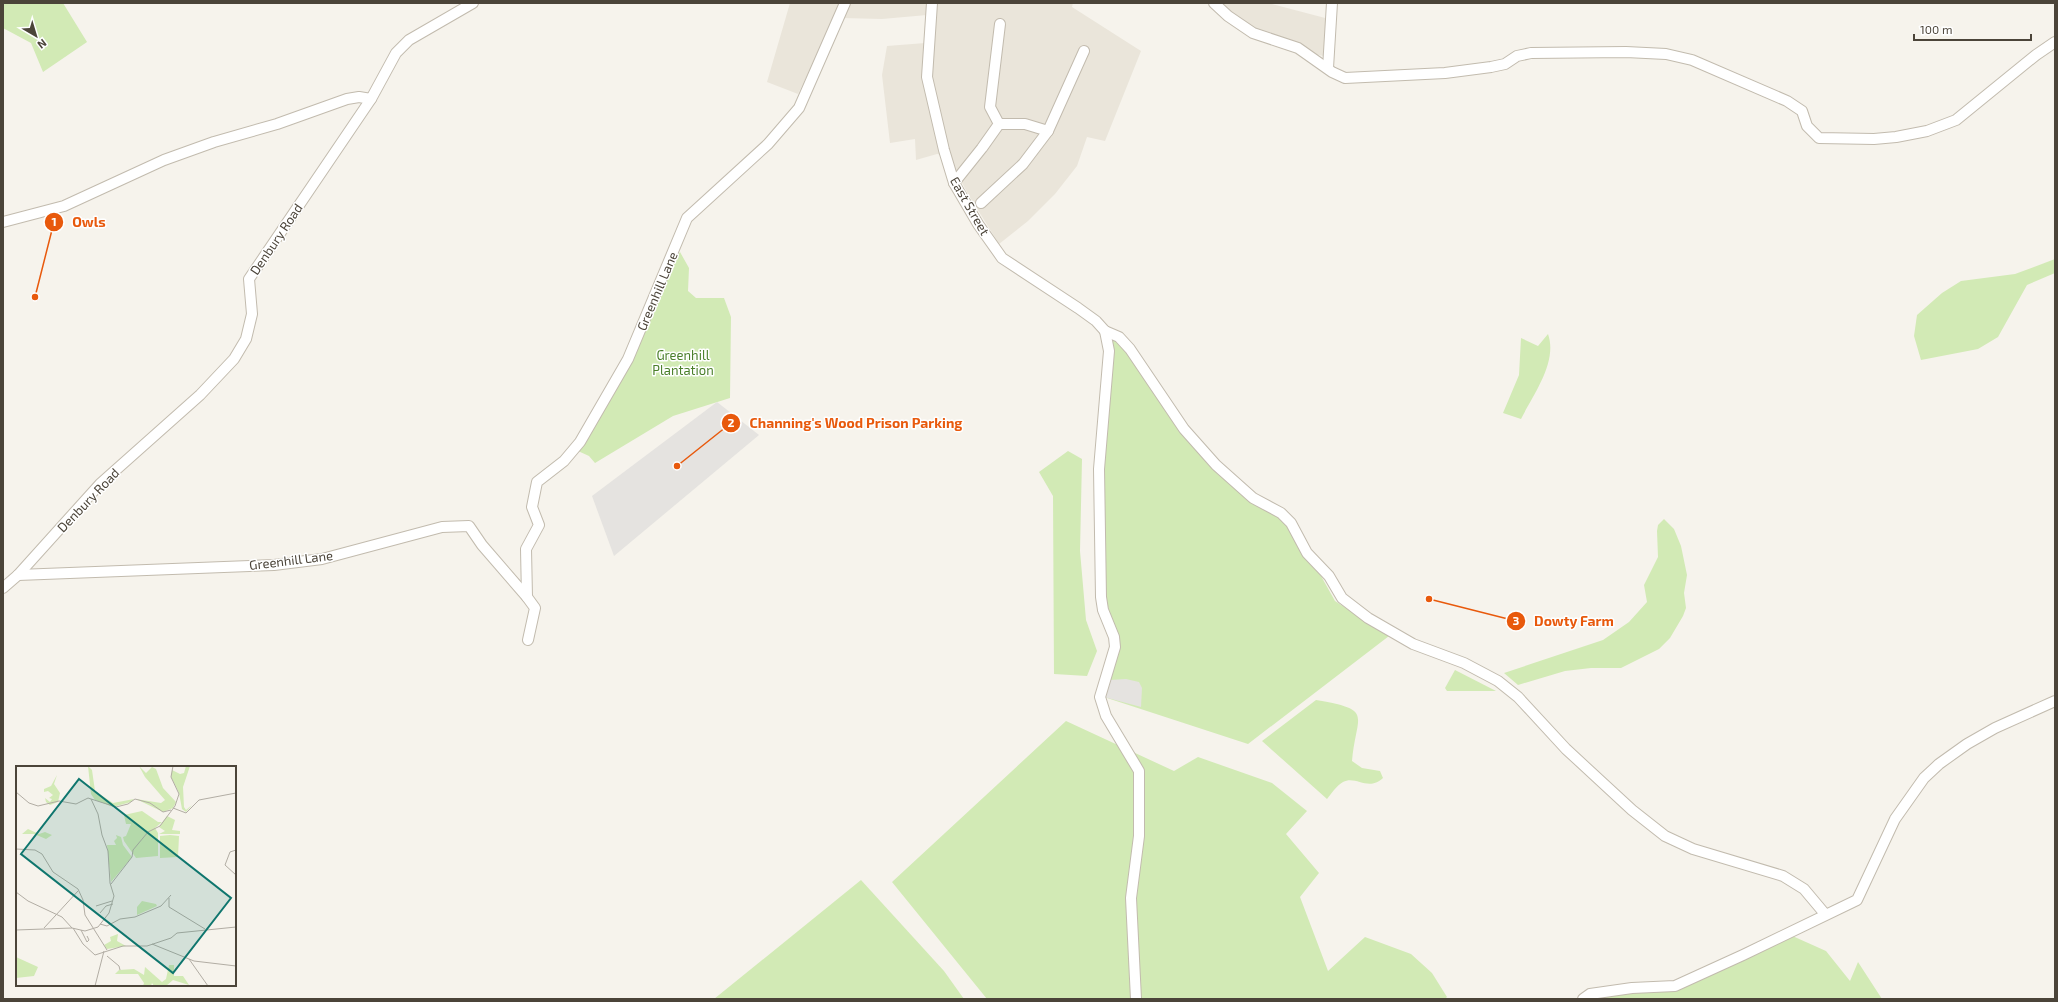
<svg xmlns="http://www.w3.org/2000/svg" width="2058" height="1002" font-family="'Exo 2',sans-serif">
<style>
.residential{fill:#eae5da}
.green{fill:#d2eab5}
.parking{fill:#e5e3e0}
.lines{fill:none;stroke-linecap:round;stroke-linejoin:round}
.minor-casing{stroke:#c2bbae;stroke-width:12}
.minor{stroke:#fff;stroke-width:10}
.labels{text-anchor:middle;stroke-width:3;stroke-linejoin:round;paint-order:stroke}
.street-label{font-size:13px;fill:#4b4439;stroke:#fff}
.park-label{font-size:13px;fill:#4a7f2a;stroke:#fff}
.inset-road{fill:none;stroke:#b2ada4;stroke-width:1}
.view{fill:#0f766e;fill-opacity:0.15;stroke:#0f766e;stroke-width:2}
.inset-edge{fill:none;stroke:#4b4439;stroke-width:2}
.leader{fill:none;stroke:#e8590c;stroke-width:1.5}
.callout-dot{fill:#e8590c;stroke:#fff;stroke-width:1.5}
.mark-label{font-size:12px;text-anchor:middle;font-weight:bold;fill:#fff}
.callout-label{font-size:14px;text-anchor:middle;font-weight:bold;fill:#e8590c;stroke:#fff;stroke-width:3;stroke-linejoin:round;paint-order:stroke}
</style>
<rect width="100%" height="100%" fill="#f6f3ec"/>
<g class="residential">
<polygon points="790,3 1073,3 1072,7 1141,51 1105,141 1087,137 1077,166 1055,194 1028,221 999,244 968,194 948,156 937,154 916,160 915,139 890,143 882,75 887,46 925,43 927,15 882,19 842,18 836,16 798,94 767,82"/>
<polygon points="1221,3 1268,3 1329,19 1327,57 1315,54 1261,32 1236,18"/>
</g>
<g class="green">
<polygon points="3,3 63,3 87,42 43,72 31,43 3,28"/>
<polygon points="680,252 689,268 688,291 696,298 724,298 731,317 730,398 673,416 595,463 589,456 578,451 627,371 672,265"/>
<polygon points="2055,259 2055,273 2027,285 1998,337 1978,349 1921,360 1914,336 1917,315 1942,293 1961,281 2015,274"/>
<path d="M1548,334c10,28 -15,61 -27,85l-18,-6 16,-38 2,-37 17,8z"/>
<polygon points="1109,337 1116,340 1128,351 1180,432 1211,466 1278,516 1288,526 1299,548 1321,576 1335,601 1389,636 1248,744 1104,697 1119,648 1105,595 1104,468 1113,352"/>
<polygon points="1068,451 1082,459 1080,551 1086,620 1097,651 1087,676 1054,674 1053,496 1039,472"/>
<polygon points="1664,519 1674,529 1681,546 1687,575 1684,593 1686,608 1683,616 1670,638 1659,649 1621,668 1591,668 1565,671 1518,685 1504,673 1603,640 1629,622 1647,602 1644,585 1658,557 1657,531 1658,525"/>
<polygon points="1455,670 1496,691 1447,691 1445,688"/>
<path d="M1316,700c59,10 40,14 36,61l10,7 18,3 3,7c-15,14 -27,-3 -40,4 -6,3 -12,12 -16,17l-65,-58z"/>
<polygon points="1066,721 1174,771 1198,757 1272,783 1307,811 1286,834 1319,873 1300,897 1328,971 1365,937 1411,954 1432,973 1447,997 1445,999 987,999 892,882"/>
<polygon points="861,880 944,971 964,999 714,999"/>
<polygon points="1788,934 1826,951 1850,981 1858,962 1882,999 1584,999 1678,987"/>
</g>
<g class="parking">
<polygon points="717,402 759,435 614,556 592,496"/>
<polygon points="1126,679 1139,682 1142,688 1141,707 1104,697 1109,680"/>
</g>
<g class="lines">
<g class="minor-casing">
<g id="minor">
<polyline points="932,3 927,77 944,150 954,183 978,224 1002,258 1078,308 1096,321 1105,331 1119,337 1130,349 1184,429 1216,465 1253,498 1281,513 1291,523 1307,553 1329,576 1342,598 1368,618 1413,644 1464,663 1498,681 1518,697 1566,749 1632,810 1665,836 1693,849 1783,876 1804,889 1825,914"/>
<polyline points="1214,3 1228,16 1253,33 1298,48 1332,72 1345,78 1445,73 1491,67 1505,64 1517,56 1531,53 1626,52 1666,54 1692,60 1787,101 1802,111 1807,126 1819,138 1874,139 1896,137 1927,131 1956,120 2036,55 2055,42"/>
<polyline points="1328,68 1332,3"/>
<polyline points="999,124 1025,124 1048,131"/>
<polyline points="954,183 982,148 999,124 990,107 1000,24"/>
<polyline points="981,203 1023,164 1048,131 1084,51"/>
<polyline points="3,222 64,206 164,160 214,142 277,124 347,99 359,97 371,99"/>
<polyline points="1105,331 1109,351 1099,469 1101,597 1103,610 1114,637 1115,647 1100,697 1106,716 1139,771 1139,836 1131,898 1136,999"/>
<polyline points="18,575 274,565 322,559 442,527 469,526 482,545 527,597"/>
<polyline points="3,588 18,575 100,484 200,395 234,359 246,339 252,314 249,279 371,99 396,53 409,40 473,3"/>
<polyline points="528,640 535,608 527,597 526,549 539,525 532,507 537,482 564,461 580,442 628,359 687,218 768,144 799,108 845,3"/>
<polyline points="1583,999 1590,994 1632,988 1675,986 1743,955 1857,900 1895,819 1924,778 1939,764 1967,744 1995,728 2055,701"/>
</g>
</g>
<use href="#minor" class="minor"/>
</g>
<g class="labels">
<g class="street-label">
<text transform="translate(970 206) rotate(60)" y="5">East Street</text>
<text transform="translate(276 239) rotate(-56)" y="5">Denbury Road</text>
<text transform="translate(657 291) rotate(-67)" y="5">Greenhill Lane</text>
<text transform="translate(88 500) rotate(-46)" y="5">Denbury Road</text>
<text transform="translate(291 560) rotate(-7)" y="5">Greenhill Lane</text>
</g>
<g class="park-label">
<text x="683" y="360">Greenhill<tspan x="683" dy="15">Plantation</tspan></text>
</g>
</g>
<g transform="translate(16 766)">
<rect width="220" height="220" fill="#f6f3ec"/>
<path d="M72,0l4,4 3,21 18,12 21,-4 -3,3 -18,5 -18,-7 -4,-6zM123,0l7,7 6,-6 4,2 7,19 13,14 -3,6 -10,4 -27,-13 25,4 4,-3 -20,-23zM170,0h4l-7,21 1,20 2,3 6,-5 -6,7 -4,-3 -3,-16 -8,-16 1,-7 8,4 4,-1zM41,9l-3,9 6,9 -2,9 -8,3 -4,-3 -1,-4 5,4 2,-3 -3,-1 4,-3 -5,-4 -4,1v-3l7,-3zM126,45l16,11h4l-7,6 3,5v23l-22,2 -12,-17 -1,-4 3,-1 5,-12h-5l-2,-9zM151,50l8,4 -3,10 8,1v3h-21l6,-3 -6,-4zM12,63l11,5 6,-2 7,3 -6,4 -12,-5h-12zM100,69l5,2 2,8 9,12 -21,25 -4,-37h9l-2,-4 3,-3zM154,69l9,1 -1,21 -18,1v-22zM126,135l14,3 1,2 -20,9v-8zM102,168l-1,7 9,5 -19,3 -3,-4 7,-4 -1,-4zM0,191l22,10 -4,9 -18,2zM153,199h5v11h9l6,9 -16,-5 -7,6h-12l-2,-3 -1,3h-8l1,-3 -6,-9h-23l4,-4 15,-1 10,6 1,-8 17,15 4,-3z" fill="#d2eab5"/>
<path class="inset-road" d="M0,26l13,11 9,3 21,-5 17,3 12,-6 28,9 12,-3 7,-5 15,4 13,9 8,-2M157,42l13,5 13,-13 37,-7M0,83l19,1 7,4 11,18 25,17 5,11 2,15 22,35M220,84l-6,2 -5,13 11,10M95,118l21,-27 1,-7 15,-18 12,-6 15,-20 4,-12 -8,-17 2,-11M0,126l12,9 34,16 10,11M153,132v9l36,22M80,140l16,-5M84,147l6,-7 7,-2M84,158l7,2 13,-7 15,-2 26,-11 10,-11M28,162l34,-37M57,162l10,16 12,11 28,-9h24l24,-8 6,-5 59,-6M0,164l56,-2 13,3 13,-4 11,-14 5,-17 -4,-13 -2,-32 -6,-16 -4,-21 -7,-15M65,164l6,12 2,-2 -2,-4M136,178l42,17 42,5M91,190l12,10 1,4M173,193l19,27M79,220l9,-35"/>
<path class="view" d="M63,13l152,119 -58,75 -152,-119z"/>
<rect width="220" height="220" class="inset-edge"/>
</g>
<path class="leader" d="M35 297L54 222M677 466L731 423M1429 599L1516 621"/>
<g class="callout-dot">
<circle cx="35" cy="297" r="4"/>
<circle cx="677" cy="466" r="4"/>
<circle cx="1429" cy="599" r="4"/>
<circle cx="54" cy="222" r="10"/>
<circle cx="731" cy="423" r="10"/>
<circle cx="1516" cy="621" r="10"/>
</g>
<g class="mark-label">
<text x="54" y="226">1</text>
<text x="731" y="427">2</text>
<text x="1516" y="625">3</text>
</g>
<g class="callout-label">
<text x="89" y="227">Owls</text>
<text x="856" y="428">Channing's Wood Prison Parking</text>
<text x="1574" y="626">Dowty Farm</text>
</g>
<rect width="2058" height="1002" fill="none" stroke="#4b4439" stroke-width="8"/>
<g transform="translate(36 36) rotate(142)" stroke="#ffffff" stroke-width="3" paint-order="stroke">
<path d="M0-3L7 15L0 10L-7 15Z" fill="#4b4439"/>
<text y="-6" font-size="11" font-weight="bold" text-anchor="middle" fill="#4b4439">N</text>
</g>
<path d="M1914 34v6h117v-6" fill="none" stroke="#4b4439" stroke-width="2"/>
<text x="1920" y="34" font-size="12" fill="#4b4439" stroke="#ffffff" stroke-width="3" paint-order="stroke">100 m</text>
</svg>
